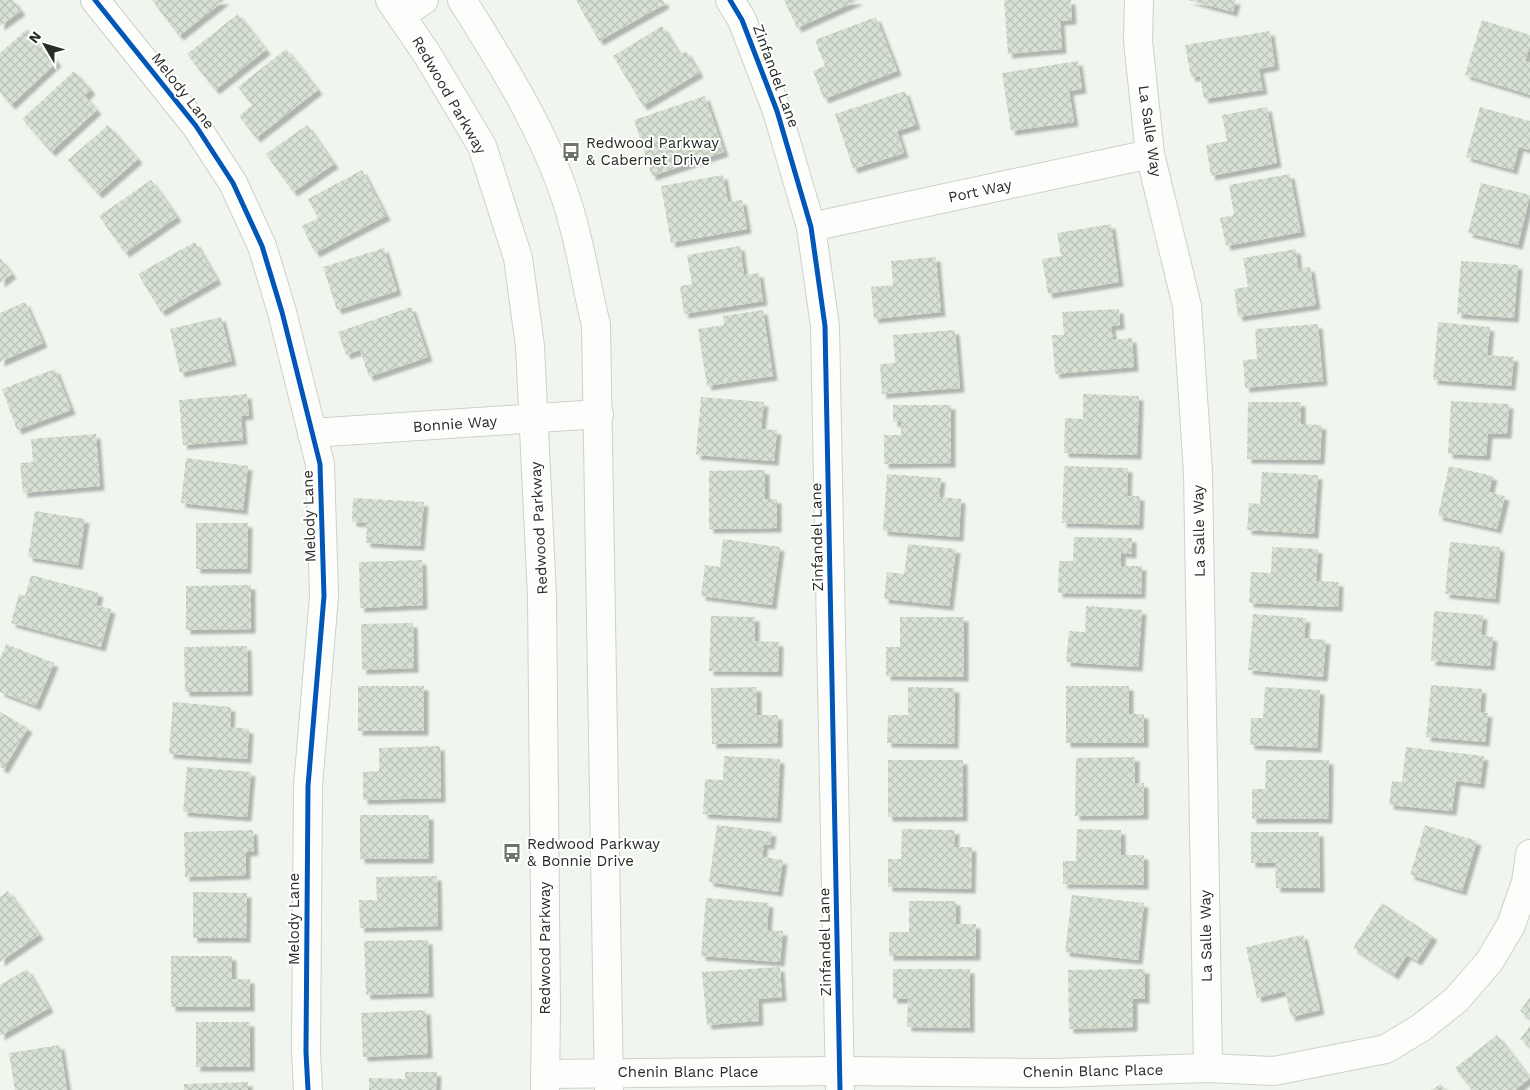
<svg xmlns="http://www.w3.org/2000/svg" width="1530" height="1090" font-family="'Work Sans',sans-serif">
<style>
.building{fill:url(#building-cross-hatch);filter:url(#shadow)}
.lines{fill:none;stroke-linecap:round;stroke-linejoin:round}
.minor-casing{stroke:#ccd1cb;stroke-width:30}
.secondary-casing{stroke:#ccd1cb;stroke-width:30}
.minor{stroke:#fdfefc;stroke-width:28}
.secondary{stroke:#fdfefc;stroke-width:28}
.cycleway-casing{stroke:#fff;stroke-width:8}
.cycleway{stroke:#0057b8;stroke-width:5}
.labels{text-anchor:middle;stroke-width:4;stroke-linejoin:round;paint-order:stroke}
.street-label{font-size:15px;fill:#282c26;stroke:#fff}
.poi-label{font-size:15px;fill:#282c26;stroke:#fff;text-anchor:start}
</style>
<defs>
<pattern id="building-cross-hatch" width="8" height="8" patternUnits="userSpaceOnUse" patternTransform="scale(1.25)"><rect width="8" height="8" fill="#d8e2d4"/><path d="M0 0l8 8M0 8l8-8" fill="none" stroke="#b9c2b6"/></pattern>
<filter id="shadow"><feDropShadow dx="4.5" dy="4.5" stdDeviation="1" flood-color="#0004"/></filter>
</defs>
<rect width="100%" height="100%" fill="#f0f6ee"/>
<g class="building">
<polygon points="0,0 13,0 21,11 0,26"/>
<polygon points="152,0 225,0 179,36"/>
<polygon points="576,0 663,0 665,4 599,41"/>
<polygon points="784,0 859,0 797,28"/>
<polygon points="1004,0 1071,0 1072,20 1060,21 1062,49 1008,54"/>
<polygon points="1188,0 1236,0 1233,12"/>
<polygon points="238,14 266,50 215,90 187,54"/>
<polygon points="876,17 897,71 824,99 813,71 825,66 815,40"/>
<polygon points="1482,20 1530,35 1530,46 1525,61 1530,63 1530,95 1465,75"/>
<polygon points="662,26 680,55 686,51 699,73 643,106 613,56"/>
<polygon points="27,29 57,62 11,105 0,93 0,53"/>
<polygon points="1270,31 1275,66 1259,69 1263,90 1204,99 1200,76 1191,77 1185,45"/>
<polygon points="286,49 318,90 256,138 239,116 252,105 238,87"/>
<polygon points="1078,61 1082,89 1069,91 1074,122 1011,131 1002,73"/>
<polygon points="74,71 91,90 85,96 97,110 51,152 22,119"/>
<polygon points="905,91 916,125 897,131 904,153 853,169 835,114"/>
<polygon points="705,96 724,152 652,176 634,120"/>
<polygon points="1267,107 1277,163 1211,176 1206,145 1227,141 1222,115"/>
<polygon points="1480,107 1530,121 1530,150 1519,147 1513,170 1466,157"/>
<polygon points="108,125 138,159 98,194 68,160"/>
<polygon points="307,125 334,164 293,192 266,154"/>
<polygon points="362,170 386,216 315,253 302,226 318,218 308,199"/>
<polygon points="1290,174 1301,232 1226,246 1220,218 1234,215 1229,185"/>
<polygon points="723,175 728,202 742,200 747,229 671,243 661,186"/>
<polygon points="151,180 177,217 125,253 99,216"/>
<polygon points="1481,183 1530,195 1518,245 1468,233"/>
<polygon points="1111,224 1119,282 1048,294 1042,259 1061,256 1057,233"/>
<polygon points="195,242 217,280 161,312 138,274"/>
<polygon points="740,246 744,275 759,273 763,301 684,314 680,286 692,284 687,255"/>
<polygon points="384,248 397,291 337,310 323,267"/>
<polygon points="1296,249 1298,269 1310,267 1316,305 1238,317 1234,289 1248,287 1243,258"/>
<polygon points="936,257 941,312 874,319 871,287 893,285 891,261"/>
<polygon points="0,258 12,274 0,283"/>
<polygon points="1461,261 1518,265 1514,318 1457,314"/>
<polygon points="25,302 43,343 0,362 0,313"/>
<polygon points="411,307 428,357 369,377 360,350 346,355 338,332"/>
<polygon points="1119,309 1120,325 1111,326 1113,340 1132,338 1134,367 1055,374 1052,335 1064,335 1062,312"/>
<polygon points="763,310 773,376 707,386 698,329 724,325 723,316"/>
<polygon points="221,317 232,361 180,373 170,329"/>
<polygon points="1438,322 1490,327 1487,355 1514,357 1511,386 1433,380"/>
<polygon points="1318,324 1323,381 1245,388 1243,360 1257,359 1255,329"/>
<polygon points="955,330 960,388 882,394 880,364 895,363 893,335"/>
<polygon points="55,369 71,410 17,430 2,389"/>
<polygon points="247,394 249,415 241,416 243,440 183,445 179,400"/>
<polygon points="1083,394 1139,396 1137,455 1064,453 1065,418 1083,419"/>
<polygon points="701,397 764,402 761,429 777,430 774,461 696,455"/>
<polygon points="1451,401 1509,404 1507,434 1488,434 1486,456 1448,454"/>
<polygon points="1248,402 1301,402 1301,424 1322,425 1320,460 1247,459"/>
<polygon points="893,405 951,405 951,463 884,464 884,435 901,435 901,422 893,422"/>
<polygon points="96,434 100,486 23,493 20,463 33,462 31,439"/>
<polygon points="186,458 248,466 243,510 181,503"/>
<polygon points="1064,466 1128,468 1127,496 1140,496 1139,525 1062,523"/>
<polygon points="1449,466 1493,476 1489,492 1505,496 1497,529 1438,516"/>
<polygon points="765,470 765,499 777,499 777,528 709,529 709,471"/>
<polygon points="1262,472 1318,475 1314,534 1247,530 1249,503 1260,504"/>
<polygon points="887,474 941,478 939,497 961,499 959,537 883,531"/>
<polygon points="353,498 424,502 420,546 366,543 367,523 352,522"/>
<polygon points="35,511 85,519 78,565 28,557"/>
<polygon points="196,523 248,523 247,569 196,569"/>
<polygon points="1074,537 1132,538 1132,554 1121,553 1121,566 1142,566 1141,594 1058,593 1059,561 1073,561"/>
<polygon points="723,539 780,547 772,605 701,596 705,565 720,567"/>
<polygon points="1450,542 1500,547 1495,599 1445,594"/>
<polygon points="908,544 956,549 949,606 884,599 887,572 904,574"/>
<polygon points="1272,547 1318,549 1316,581 1339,582 1338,607 1249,603 1251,572 1271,573"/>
<polygon points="422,560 423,605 360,608 359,562"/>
<polygon points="31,575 99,593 96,605 111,609 101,647 11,623 19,594 25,596"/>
<polygon points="251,585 251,629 186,630 186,586"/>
<polygon points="1086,606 1142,610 1138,667 1066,662 1069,631 1085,632"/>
<polygon points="1434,611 1483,615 1481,635 1493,637 1490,666 1431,661"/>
<polygon points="1253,614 1306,618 1304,638 1326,640 1323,677 1248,670"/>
<polygon points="711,616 755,617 755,641 779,642 778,672 709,671"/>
<polygon points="900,617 964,617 964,677 886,676 886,647 900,647"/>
<polygon points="413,623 414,668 362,670 361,624"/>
<polygon points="6,644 54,663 36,706 0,692 0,659"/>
<polygon points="247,646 248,691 185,692 184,647"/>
<polygon points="1431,685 1482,689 1480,712 1488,713 1485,742 1426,737"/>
<rect x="358" y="686" width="66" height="45"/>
<polygon points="1066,686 1129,686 1129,714 1144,714 1144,743 1066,743"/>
<polygon points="757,687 757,715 778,715 778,743 712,744 711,688"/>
<polygon points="908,687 955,688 954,744 887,743 888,715 908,715"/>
<polygon points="1265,687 1320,690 1317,748 1250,745 1251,718 1263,718"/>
<polygon points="173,702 231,707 230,727 249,729 247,759 169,754"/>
<polygon points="0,712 28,728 4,769 0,767"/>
<polygon points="440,746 441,798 363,800 363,772 379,771 379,748"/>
<polygon points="1406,747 1484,756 1480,784 1456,781 1452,811 1389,805 1392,781 1402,782"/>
<polygon points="724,756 780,759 777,818 703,814 705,779 723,780"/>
<polygon points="1135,757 1135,783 1144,783 1144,815 1075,816 1076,758"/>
<rect x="888" y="760" width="75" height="57"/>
<polygon points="1266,760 1329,760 1328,819 1252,819 1252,789 1265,789"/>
<polygon points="187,767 251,772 247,817 183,812"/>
<rect x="360" y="815" width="69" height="44"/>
<polygon points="717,825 772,832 770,845 764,844 762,857 783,860 778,892 709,882"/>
<polygon points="1425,825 1477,841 1462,891 1410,875"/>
<polygon points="902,829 955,830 954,847 972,847 971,889 888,887 888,859 901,859"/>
<polygon points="1077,829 1121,830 1121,855 1144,855 1144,885 1063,884 1063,861 1076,861"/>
<polygon points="253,830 254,851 246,852 246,875 185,877 184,832"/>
<polygon points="1251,832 1319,832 1320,888 1276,888 1275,863 1251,863"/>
<polygon points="437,876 438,926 360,928 359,900 377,900 376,877"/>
<polygon points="8,891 39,935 0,962 0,897"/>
<polygon points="193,892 247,893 246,938 193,938"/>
<polygon points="1072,895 1144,903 1138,960 1065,952"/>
<polygon points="706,898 769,903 767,930 783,931 780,962 701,956"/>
<polygon points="909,901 956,901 956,924 976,924 976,956 889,956 889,932 909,932"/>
<polygon points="1382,903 1433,936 1417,961 1407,955 1394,975 1353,948"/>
<polygon points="1303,935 1320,1010 1291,1017 1285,991 1257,998 1246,947"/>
<polygon points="428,940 429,993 366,995 364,941"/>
<polygon points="171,956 232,956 232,979 250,979 250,1007 171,1007"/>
<polygon points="780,967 782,997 758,999 759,1021 707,1025 702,972"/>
<polygon points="27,969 49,1008 0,1036 0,985"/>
<polygon points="893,969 970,969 970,1028 907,1027 908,999 893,999"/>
<polygon points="1145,969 1145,999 1133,999 1133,1027 1069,1029 1068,970"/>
<polygon points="1530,997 1530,1018 1520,1011"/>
<polygon points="426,1010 428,1054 363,1057 361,1013"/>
<rect x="196" y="1022" width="54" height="45"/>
<polygon points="1530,1026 1530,1046 1520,1039"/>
<polygon points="1497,1035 1530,1078 1515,1090 1472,1090 1455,1068"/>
<polygon points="60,1045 67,1090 15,1090 9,1053"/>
<polygon points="405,1072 437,1072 436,1090 369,1090 369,1078 405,1079"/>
<polygon points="248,1082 248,1090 184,1090 184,1084"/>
<polygon points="1441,1084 1445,1090 1431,1090"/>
</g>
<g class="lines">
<g class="minor-casing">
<g id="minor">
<polyline points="95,0 196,126 233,183 262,246 282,312 320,464 324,596 308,786 306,1052 308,1090"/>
<polyline points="730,0 742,20 777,111 811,227 825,326 840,1090"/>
<polyline points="1139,0 1138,41 1150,154 1187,306 1198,472 1208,1068"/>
<polyline points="401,15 424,0"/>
<polyline points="811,227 1150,154"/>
<polyline points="312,433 599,414"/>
<polyline points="545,1074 840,1071 1055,1073 1208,1068 1274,1071 1386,1049 1422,1027 1456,1000 1489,962 1511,925 1526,882 1530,854"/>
</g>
</g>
<g class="secondary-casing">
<g id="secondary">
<polyline points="390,0 427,54 482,146 518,258 530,346 542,596 546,1007 545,1090"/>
<path d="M462,0c40,64 82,130 105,202 13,39 19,83 29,123l13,765"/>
</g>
</g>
<use href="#minor" class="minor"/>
<use href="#secondary" class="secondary"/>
<g class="cycleway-casing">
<g id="cycleway">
<polyline points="95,0 196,126 233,183 262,246 282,312 320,464 324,596 308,786 306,1052 308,1090"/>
<polyline points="730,0 742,20 777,111 811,227 825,326 840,1090"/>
</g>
</g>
<use href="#cycleway" class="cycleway"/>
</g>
<defs>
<g id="bus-bare" transform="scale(1.5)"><path d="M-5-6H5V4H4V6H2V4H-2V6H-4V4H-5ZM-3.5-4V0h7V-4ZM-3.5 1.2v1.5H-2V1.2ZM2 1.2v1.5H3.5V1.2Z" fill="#6e736c" stroke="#fff" stroke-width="2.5" paint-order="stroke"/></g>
</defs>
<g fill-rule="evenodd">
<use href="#bus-bare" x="571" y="152"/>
<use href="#bus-bare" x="512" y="853"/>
</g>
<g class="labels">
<g class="street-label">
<text transform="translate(776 76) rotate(70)" y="5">Zinfandel Lane</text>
<text transform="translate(183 91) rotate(52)" y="5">Melody Lane</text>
<text transform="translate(449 95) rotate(60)" y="5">Redwood Parkway</text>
<text transform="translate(1150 131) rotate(82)" y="5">La Salle Way</text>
<text transform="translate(980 191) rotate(-12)" y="5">Port Way</text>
<text transform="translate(455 424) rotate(-4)" y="5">Bonnie Way</text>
<text transform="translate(309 516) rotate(-92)" y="5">Melody Lane</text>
<text transform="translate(539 528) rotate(-93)" y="5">Redwood Parkway</text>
<text transform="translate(1199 531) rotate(-91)" y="5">La Salle Way</text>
<text transform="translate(817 537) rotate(-91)" y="5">Zinfandel Lane</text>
<text transform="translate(294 919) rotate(-90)" y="5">Melody Lane</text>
<text transform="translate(1206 936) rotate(-91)" y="5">La Salle Way</text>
<text transform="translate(825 942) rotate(-91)" y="5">Zinfandel Lane</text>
<text transform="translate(545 948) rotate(-90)" y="5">Redwood Parkway</text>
<text transform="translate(1093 1071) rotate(-1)" y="5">Chenin Blanc Place</text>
<text x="688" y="1077">Chenin Blanc Place</text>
</g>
<g class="poi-label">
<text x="586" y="148">Redwood Parkway<tspan x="586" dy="17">&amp; Cabernet Drive</tspan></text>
<text x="527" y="849">Redwood Parkway<tspan x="527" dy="17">&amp; Bonnie Drive</tspan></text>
</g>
</g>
<g transform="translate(45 45) rotate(308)" stroke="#ffffff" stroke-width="4" paint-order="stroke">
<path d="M0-4L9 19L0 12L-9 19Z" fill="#282c26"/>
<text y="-8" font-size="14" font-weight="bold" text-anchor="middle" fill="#282c26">N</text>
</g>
</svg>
